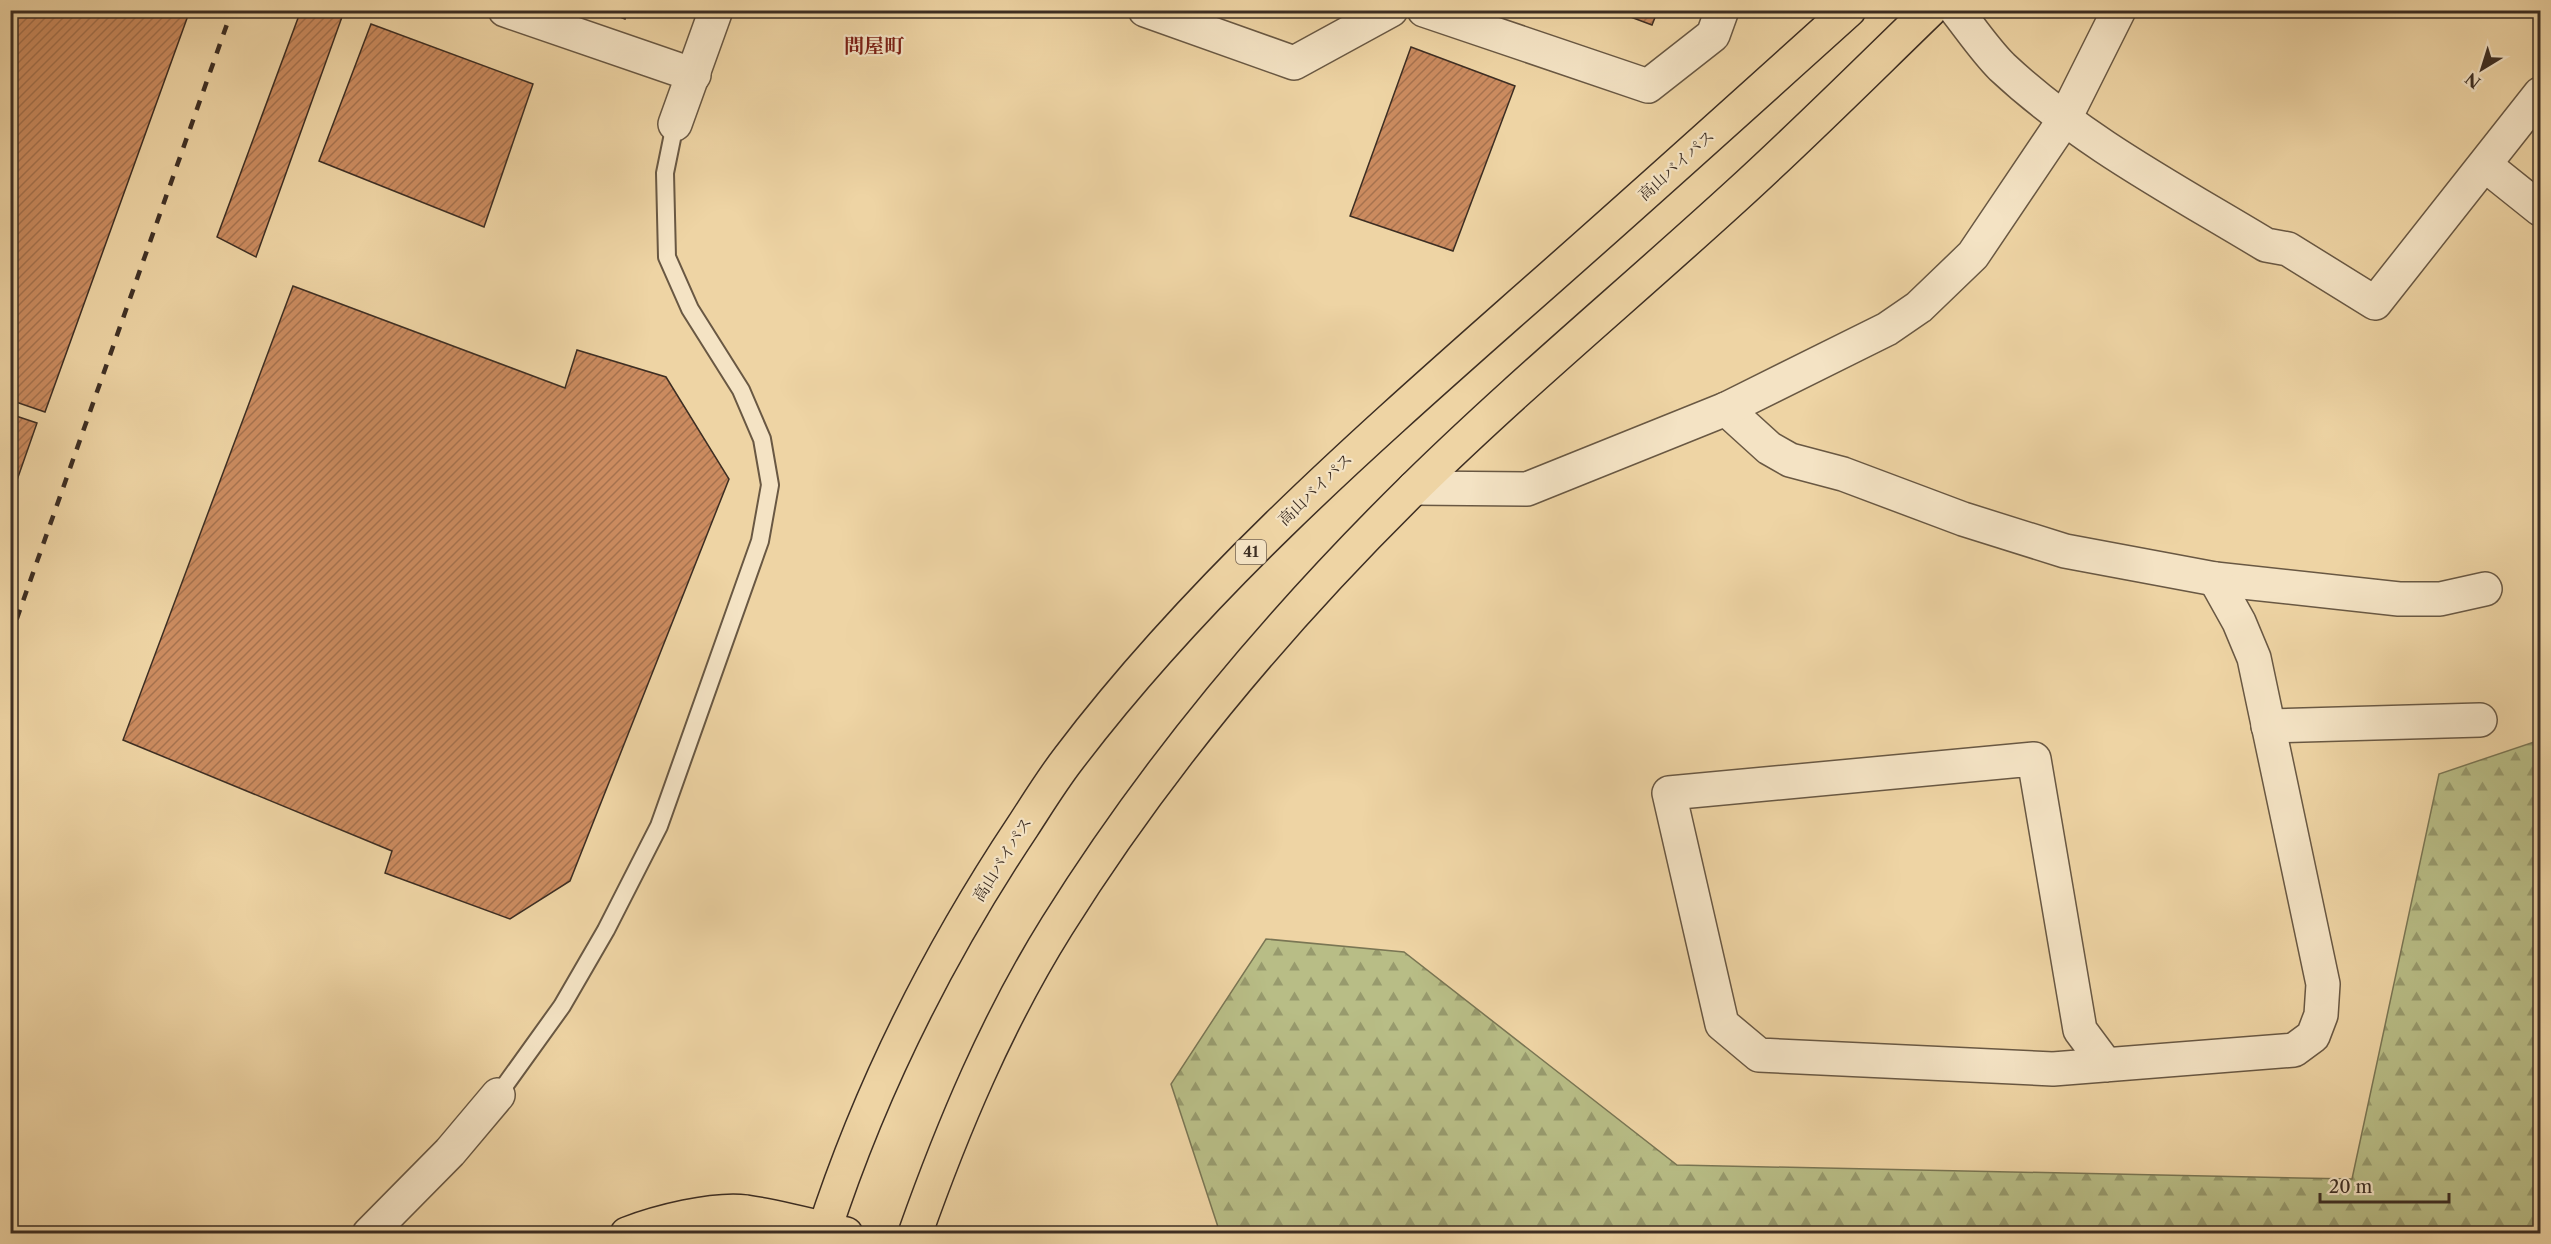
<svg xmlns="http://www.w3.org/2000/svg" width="2551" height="1244" font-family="'Libre Caslon Text','Noto Serif JP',serif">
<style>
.forest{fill:url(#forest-firs);stroke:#7a7654;stroke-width:1.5}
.building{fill:url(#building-hatch);stroke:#3d2e23;stroke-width:1.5}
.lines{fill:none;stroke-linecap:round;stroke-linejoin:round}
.service-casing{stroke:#695843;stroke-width:20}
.minor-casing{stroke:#695843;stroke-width:36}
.primary-casing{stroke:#3d2e23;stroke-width:36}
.trunk-casing{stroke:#3d2e23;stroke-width:36}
.service{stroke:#f4e3c4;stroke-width:16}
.minor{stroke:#f4e3c4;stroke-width:33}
.primary{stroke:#eed4a4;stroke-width:33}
.trunk{stroke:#eed4a4;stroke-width:33}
.rail{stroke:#3d2e23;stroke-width:4.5;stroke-dasharray:10 10;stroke-linecap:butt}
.labels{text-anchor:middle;stroke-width:4.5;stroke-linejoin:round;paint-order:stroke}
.shield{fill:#f4e3c4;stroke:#746453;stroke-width:1.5}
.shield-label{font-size:15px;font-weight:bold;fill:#3d2e23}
.street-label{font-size:16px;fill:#3d2e23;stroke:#f4e3c4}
.quarter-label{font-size:20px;font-weight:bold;fill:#7a1f14;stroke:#f4e3c4}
</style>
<defs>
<pattern id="forest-firs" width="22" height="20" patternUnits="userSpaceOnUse" patternTransform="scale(1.5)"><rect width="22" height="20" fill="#b8bd86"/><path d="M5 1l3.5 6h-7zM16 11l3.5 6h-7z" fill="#979a6d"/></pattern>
<pattern id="building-hatch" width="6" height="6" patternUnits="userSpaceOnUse" patternTransform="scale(1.5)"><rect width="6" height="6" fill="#cb8b5f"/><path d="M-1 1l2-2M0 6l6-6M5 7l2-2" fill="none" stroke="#a6724e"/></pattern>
</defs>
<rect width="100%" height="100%" fill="#eed4a4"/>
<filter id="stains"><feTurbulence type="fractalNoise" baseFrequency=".00333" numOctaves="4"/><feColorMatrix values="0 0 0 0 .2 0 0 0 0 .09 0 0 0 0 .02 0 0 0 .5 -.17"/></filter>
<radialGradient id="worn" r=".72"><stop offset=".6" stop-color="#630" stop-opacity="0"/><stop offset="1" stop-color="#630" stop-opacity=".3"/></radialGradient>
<polygon class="forest" points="2540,740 2540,1233 1220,1233 1171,1084 1266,939 1404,952 1677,1165 2352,1179 2439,774"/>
<g class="building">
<polygon points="10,10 190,10 45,412 10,400"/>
<polygon points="301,10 326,10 342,17 256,257 217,237"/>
<polygon points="602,10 628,10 625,19"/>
<polygon points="1612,10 1658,10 1652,25"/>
<polygon points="371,24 533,84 484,227 319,161"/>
<polygon points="1411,47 1515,86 1453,251 1350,216"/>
<polygon points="293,286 565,388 577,350 666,377 729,479 570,881 510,919 385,873 392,851 123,740"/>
<polygon points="10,414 37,423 10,500"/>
</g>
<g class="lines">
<g class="service-casing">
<polyline id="service" points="498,1095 562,1006 606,930 659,826 760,541 770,485 762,439 741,390 690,309 667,257 665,173 675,124"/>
</g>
<g class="minor-casing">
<g id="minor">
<polyline points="505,10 694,75"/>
<polyline points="1145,10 1294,63 1391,10"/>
<polyline points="1424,10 1648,86 1713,35 1722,10"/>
<path d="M1956,10c15,19 29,40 46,57 78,73 173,123 264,178l22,4 87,54 165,-209"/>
<polyline points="675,124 716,10"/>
<polyline points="2485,165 2540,209"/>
<polyline points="1726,409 1769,448 1790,460 1843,474 1963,519 2065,551 2215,579 2399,599 2440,599 2485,589"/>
<polyline points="1414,488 1527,489 1726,409 1887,329 1919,307 1973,255 2064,120 2119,10"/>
<polyline points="2268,726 2480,720"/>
<polyline points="2106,1065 2080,1030 2034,759 1669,793 1722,1024 1759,1055 2053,1069 2294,1050 2313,1036 2321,1015 2323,984 2254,658 2239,622 2215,579"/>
<polyline points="369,1234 450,1152 498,1095"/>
</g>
</g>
<g class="primary-casing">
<path id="primary" d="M627,1234c31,-12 86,-26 119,-22 33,5 67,14 100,22"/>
</g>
<g class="trunk-casing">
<g id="trunk">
<path d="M823,1234c47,-145 116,-282 200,-408 15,-23 29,-46 46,-68 126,-166 284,-306 440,-444 114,-100 227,-202 340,-304"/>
<path d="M915,1234c38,-107 82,-212 142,-308 100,-160 223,-306 357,-438 104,-102 216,-195 323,-293 66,-60 129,-123 193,-185"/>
</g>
</g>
<use href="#service" class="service"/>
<use href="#minor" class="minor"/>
<use href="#primary" class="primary"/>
<use href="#trunk" class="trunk"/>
<polyline class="rail" points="10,638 232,10"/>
</g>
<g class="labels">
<rect class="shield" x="1236" y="540" width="30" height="24" rx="4.5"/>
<g class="shield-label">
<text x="1251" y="557">41</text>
</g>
<g class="street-label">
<text transform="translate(1676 165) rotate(-42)" y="6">高山バイパス</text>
<text transform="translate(1315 489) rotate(-44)" y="6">高山バイパス</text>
<text transform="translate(1002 859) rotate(-58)" y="6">高山バイパス</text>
</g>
<g class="quarter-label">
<text x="874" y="53">問屋町</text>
</g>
</g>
<rect width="2551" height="1244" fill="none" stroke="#eed4a4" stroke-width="36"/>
<rect x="12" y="12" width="2527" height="1220" fill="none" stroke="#3d2e23" stroke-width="3"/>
<rect x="18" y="18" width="2515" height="1208" fill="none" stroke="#3d2e23" stroke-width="1.5"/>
<g transform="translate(2482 69) rotate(218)" stroke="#f4e3c4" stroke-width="4.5" paint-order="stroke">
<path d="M0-4.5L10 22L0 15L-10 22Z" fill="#3d2e23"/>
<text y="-9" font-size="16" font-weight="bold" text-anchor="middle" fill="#3d2e23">N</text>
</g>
<path d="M2320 1193v9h129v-9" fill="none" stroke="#3d2e23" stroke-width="3"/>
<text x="2329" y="1193" font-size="18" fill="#3d2e23" stroke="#f4e3c4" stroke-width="4.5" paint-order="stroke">20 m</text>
<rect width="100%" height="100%" filter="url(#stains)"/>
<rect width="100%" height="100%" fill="url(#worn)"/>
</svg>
